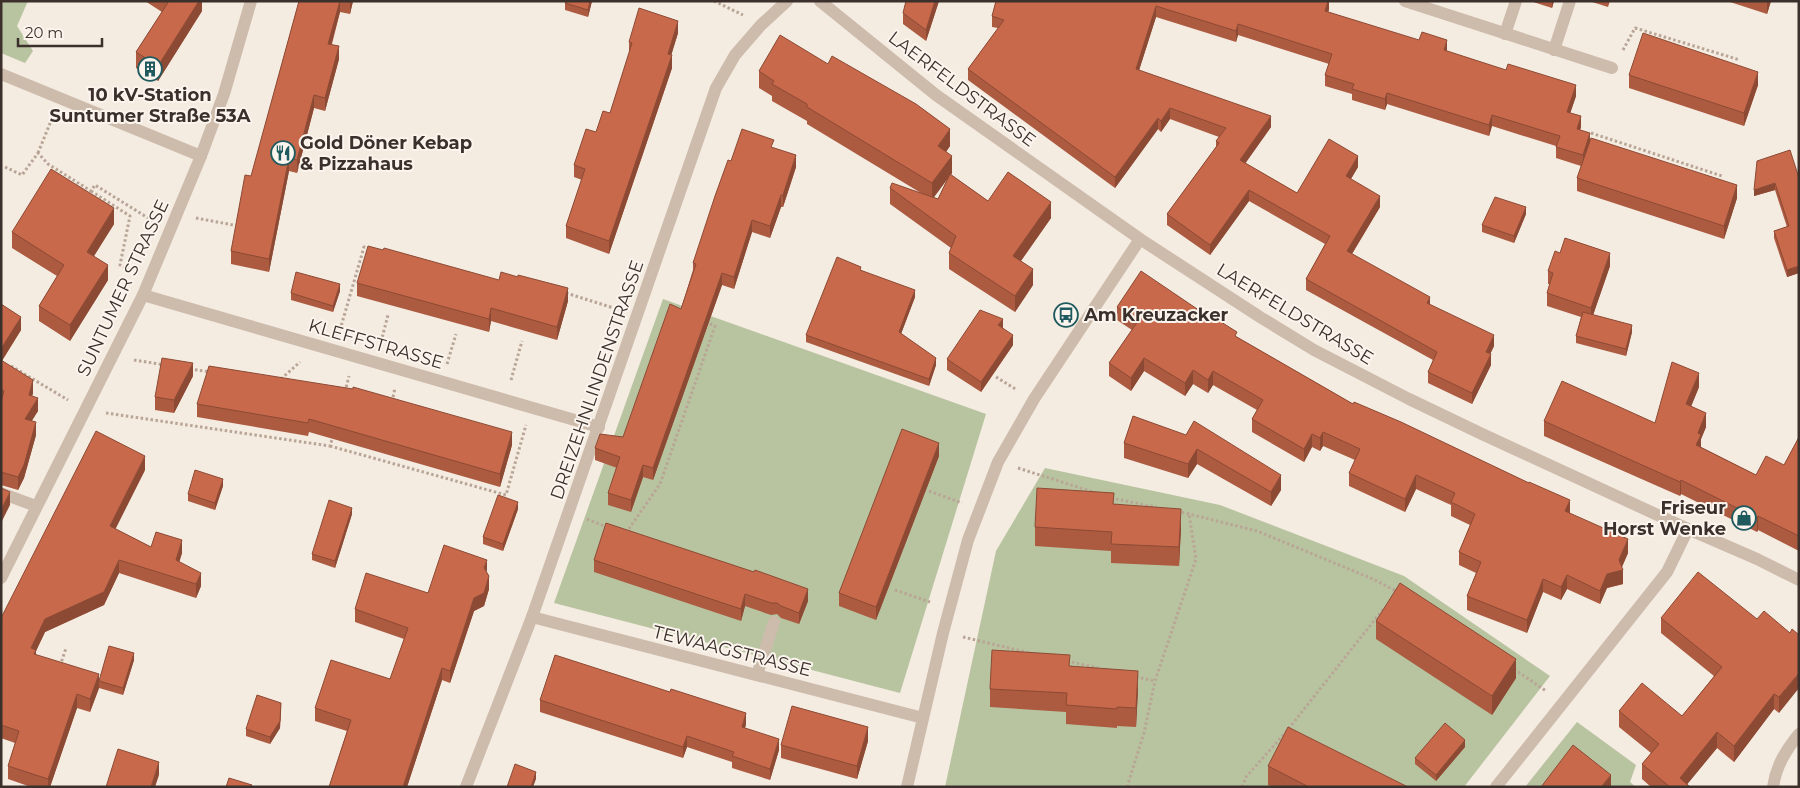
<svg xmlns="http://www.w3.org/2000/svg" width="1800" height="788" font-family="Montserrat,sans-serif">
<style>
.green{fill:#b8c4a0}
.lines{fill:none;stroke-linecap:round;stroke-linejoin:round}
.path{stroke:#b9a596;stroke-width:3;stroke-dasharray:2.5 2.5;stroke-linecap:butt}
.lane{stroke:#cdbbac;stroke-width:12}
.street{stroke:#cdbbac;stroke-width:12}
.wall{fill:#ac5a40;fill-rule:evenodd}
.shaded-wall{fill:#8c4a34}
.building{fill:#c8694b;stroke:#8c4a34}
.labels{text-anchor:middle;stroke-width:4;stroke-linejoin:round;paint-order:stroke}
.street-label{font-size:18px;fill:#3b302b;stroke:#fbf5ee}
.poi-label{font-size:18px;font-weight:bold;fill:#3b302b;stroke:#fbf5ee;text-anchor:start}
</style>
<rect width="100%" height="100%" fill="#f4ebe1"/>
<g class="green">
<polygon points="1,1 28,1 17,26 33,51 25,63 1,53"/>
<polygon points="663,299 986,414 900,693 554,603"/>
<polygon points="1045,468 1220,505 1404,576 1550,676 1464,787 945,787 996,551"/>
<polygon points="1577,722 1636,765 1630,782 1636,787 1525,787"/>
</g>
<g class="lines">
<g class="path">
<polyline points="714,1 743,15"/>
<polyline points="1623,50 1635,28 1740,60"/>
<polyline points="1591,133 1722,176"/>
<polyline points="38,153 53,116"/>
<polyline points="5,167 22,175 38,153 48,164 91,191 95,185 153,221"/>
<polyline points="91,191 130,216 120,265 131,271"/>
<polyline points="196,218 233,225"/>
<polyline points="566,293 617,309"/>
<polyline points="340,330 364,247 371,249"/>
<polyline points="381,342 388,315"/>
<polyline points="134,360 165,365"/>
<polyline points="447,364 456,334"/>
<polyline points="11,366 68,400"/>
<polyline points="190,369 211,372"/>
<polyline points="996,377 1017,390"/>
<polyline points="281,379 300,362"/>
<polyline points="511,380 522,341"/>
<polyline points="345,392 349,376"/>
<polyline points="392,402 395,388"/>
<polyline points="106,413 330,446 333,436"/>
<polyline points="330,446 506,495 526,425"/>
<polyline points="1018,468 1093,492"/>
<polyline points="929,491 962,503"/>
<polyline points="1111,498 1156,507"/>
<polyline points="1177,511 1257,531 1373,579 1398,592"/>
<polyline points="587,519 609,528"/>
<polyline points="626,533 660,484 715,326 705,322"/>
<polyline points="895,590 930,602"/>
<polyline points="963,637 1030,653"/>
<polyline points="1067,661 1098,668"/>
<polyline points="60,666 66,648"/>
<polyline points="1514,669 1546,691"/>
<polyline points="1136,677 1155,681"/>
<polyline points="1127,787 1144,733 1155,681 1196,559 1189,514"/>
<polyline points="1242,787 1246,777 1286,732 1384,608"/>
</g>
<g class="lane">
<polyline points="1,493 36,506"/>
<polyline points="757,675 774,622"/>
</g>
<g class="street">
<polyline points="820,1 936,95 1140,239 1260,317 1314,350 1409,399 1482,434 1688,529 1757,559 1799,580"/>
<polyline points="1405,1 1612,68"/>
<polyline points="1505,34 1516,1"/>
<polyline points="1554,50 1570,1"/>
<polyline points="1,74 201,156"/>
<polyline points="143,295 599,427"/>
<polyline points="1,578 143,295 201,156 224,94 251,1"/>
<polyline points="532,617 923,718"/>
<polyline points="466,787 532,617 716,88 735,55 761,25 787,1"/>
<polyline points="907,787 943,633 968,540 998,462 1034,399 1140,239"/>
<polyline points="1496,787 1667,572 1688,529"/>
<path d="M1773,787c3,-21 13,-37 26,-53"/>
</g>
</g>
<g class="wall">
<polygon points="145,1 202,1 202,11 158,81 136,68 136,52 162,12"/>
<polygon points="299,1 353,1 350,14 340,12 332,44 339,59 325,111 314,108 297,173 289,171 269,272 231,264 231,251"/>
<polygon points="592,1 588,17 565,10 565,3"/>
<polygon points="906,1 939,1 926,41 903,24 903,13"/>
<polygon points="996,1 1329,1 1328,12 1447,51 1576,96 1570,113 1581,127 1580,130 1590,140 1737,198 1724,239 1577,191 1577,178 1581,166 1556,158 1556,146 1492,126 1489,136 1387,104 1385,110 1352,100 1352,94 1325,86 1325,75 1329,64 1238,35 1236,42 1156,17 1139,70 1271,127 1245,163 1297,193 1358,167 1351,179 1380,207 1352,254 1494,346 1490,354 1491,365 1472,404 1428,383 1428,372 1433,360 1306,290 1306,279 1325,244 1249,201 1210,255 1167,225 1167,214 1216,147 1216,141 1219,137 1170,119 1161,132 1158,129 1115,188 968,80 968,69 998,28 992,27 992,16"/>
<polygon points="1530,1 1554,1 1552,8"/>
<polygon points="1589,1 1610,1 1608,7"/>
<polygon points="1727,1 1771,1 1767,14"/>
<polygon points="678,33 671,55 672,68 609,254 566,238 566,226 582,180 574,177 574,165 610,113 629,54 629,42"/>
<path d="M759,71l191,75 -4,6 6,21 -1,2 37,26 63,17 -30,43 12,24 -18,27 -66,-43v-16l2,-5 -61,-44v-16l31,5 -114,-69v-3l-35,-20v-5l-13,-8zM948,178l-10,21 -5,-2z"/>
<polygon points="1629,75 1758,85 1744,126 1629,88"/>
<polygon points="774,148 796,167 783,207 781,207 770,238 752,232 734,289 722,285 653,480 643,477 631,512 608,505 608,493 617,468 595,460 595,448 623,437 681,309 693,270 693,263 731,161"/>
<polygon points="1799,178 1799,273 1787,277 1774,238 1774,231 1787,227 1775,190 1754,196 1754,190"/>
<polygon points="1526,214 1514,243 1482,232 1482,225"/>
<polygon points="114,224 94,256 108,280 70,341 39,321 39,306 57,276 12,248 12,232"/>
<polygon points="1610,266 1593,315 1632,332 1626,356 1576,343 1576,336 1581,317 1547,306 1547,293 1550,284 1548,284 1548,271"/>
<polygon points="861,270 915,297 901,334 936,365 929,386 806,342 806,335"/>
<polygon points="357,283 568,301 557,340 491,321 489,332 357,296"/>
<polygon points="340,291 333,312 291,300 291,293"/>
<polygon points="1,304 21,330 2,361 33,393 32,396 38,411 31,421 36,435 24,478 18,490 1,485"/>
<polygon points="1117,307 1237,337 1353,404 1570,513 1628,553 1622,567 1623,584 1607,588 1600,604 1567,589 1561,600 1543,592 1527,633 1467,610 1467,596 1476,573 1459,565 1459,552 1470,525 1451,516 1451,505 1416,489 1405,512 1349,486 1349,473 1355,460 1323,446 1320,451 1312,447 1304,462 1252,432 1252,419 1257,410 1213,385 1208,393 1193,384 1185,396 1144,371 1131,391 1109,376 1109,363 1132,330 1117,320"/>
<polygon points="1003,328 1013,345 981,392 947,370 947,359"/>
<polygon points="193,376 174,413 155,410 155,397"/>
<polygon points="1699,387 1691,406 1706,427 1701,439 1701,447 1756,475 1784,465 1799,437 1799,551 1758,530 1757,532 1681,494 1680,496 1544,436 1544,421 1655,423"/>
<polygon points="197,404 512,445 500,487 309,432 308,436 197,417"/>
<polygon points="1133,416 1281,490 1271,506 1197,464 1188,478 1124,458 1124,443"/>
<polygon points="939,456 876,620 839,606 839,593"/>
<polygon points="145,470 115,529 151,547 182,553 179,562 201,586 196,598 119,573 104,605 45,632 36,651 36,655 99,681 134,660 123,695 99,688 90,712 77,708 50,787 31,787 8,779 8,766 15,743 1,738 1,618"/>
<polygon points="223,486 215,510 188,501 188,494"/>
<polygon points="1114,504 1181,528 1179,566 1111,563 1111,551 1035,546 1035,527"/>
<polygon points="518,509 503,551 483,544 483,537"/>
<polygon points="352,514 335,568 312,560 312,554"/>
<polygon points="594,560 808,601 799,624 781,618 777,614 771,615 745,606 741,621 594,572"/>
<polygon points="487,572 489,589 484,606 474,611 450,683 442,680 407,787 329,787 347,731 315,721 315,708 390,679 404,639 355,622 355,609 428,593"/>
<polygon points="1661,618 1757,619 1790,633 1779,713 1774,709 1734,762 1717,748 1687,784 1690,787 1651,787 1642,779 1642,764 1651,753 1619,727 1619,711 1682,716 1714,676 1661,633"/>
<polygon points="1376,621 1516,678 1492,715 1376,639"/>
<polygon points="1070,666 1138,689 1136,727 1117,726 1117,728 1066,724 1066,712 990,707 990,689"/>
<polygon points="540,700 746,724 745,728 779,750 770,780 732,768 732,762 687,747 683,758 540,712"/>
<polygon points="281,709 280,728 270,744 246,736 246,729"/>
<polygon points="868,741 857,779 781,758 781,745"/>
<polygon points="1465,747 1436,781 1415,764 1415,758"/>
<polygon points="1268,766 1408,787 1272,787 1268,785"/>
</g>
<g class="shaded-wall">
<polygon points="199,1 202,1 202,11 158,81 158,66"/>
<polygon points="340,1 340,12 328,56 328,44"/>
<polygon points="350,1 353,1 350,14"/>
<polygon points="590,1 592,1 588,17 588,10"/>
<polygon points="935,1 939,1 926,41 926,30"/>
<polygon points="1328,1 1329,1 1329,10 1325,21 1325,11"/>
<polygon points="1552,1 1554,1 1552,8"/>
<polygon points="1767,1 1771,1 1767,14"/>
<polygon points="1156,6 1156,17 1136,80 1136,69"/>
<polygon points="678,21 678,33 668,66 668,54"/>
<polygon points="1238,24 1238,35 1236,42 1236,31"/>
<polygon points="1447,40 1447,51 1444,50"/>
<polygon points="339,46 339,59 325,111 325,98"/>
<polygon points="672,55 672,68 609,254 609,241"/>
<polygon points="1758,72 1758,85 1744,126 1744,113"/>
<polygon points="1576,85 1576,96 1567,123 1567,112"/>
<polygon points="1387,93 1387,104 1385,110 1385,99"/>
<polygon points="314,95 314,108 297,173 297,160"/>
<polygon points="1170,108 1170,119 1161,132 1161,121"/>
<polygon points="1492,115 1492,126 1489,136 1489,125"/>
<polygon points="1271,116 1271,127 1240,171 1240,160"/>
<polygon points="1581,116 1581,127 1577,140 1577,129"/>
<polygon points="1158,118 1158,129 1115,188 1115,177"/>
<polygon points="950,129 950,146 938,163 938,146"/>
<polygon points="1590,133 1590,144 1583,166 1583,155"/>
<polygon points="796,155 796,167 783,207 783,195"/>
<polygon points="952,156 952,173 932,200 932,183"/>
<polygon points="1358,156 1358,167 1346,187 1346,176"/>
<polygon points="289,158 289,171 269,272 269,259"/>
<polygon points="1775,183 1775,190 1754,196 1754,190"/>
<polygon points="1737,185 1737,198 1724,239 1724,226"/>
<polygon points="1249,190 1249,201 1210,255 1210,245"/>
<polygon points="781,195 781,207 770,238 770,226"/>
<polygon points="1380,196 1380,207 1347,262 1347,251"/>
<polygon points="1051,202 1051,218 1013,272 1013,256"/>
<polygon points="1526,207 1526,214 1514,243 1514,236"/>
<polygon points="114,208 114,224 87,267 87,252"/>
<polygon points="752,220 752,232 734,289 734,277"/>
<polygon points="1610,253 1610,266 1591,321 1591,308"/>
<polygon points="108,265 108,280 70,341 70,325"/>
<polygon points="1799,266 1799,273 1787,277 1787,270"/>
<polygon points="1033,269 1033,285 1015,312 1015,296"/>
<polygon points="722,273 722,285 653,480 653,468"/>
<polygon points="340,284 340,291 333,312 333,306"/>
<polygon points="568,288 568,301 557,340 557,327"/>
<polygon points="915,290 915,297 899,339 899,332"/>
<polygon points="1430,297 1430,308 1427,303"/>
<polygon points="491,308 491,321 489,332 489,319"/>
<polygon points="21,317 21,330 1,362 1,349"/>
<polygon points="1003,319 1003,329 998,325"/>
<polygon points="1632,325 1632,332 1626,356 1626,349"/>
<polygon points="1013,335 1013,345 981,392 981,382"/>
<polygon points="1494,335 1494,346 1486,363 1486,352"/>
<polygon points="1491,354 1491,365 1472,404 1472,393"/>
<polygon points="936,358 936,365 929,386 929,379"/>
<polygon points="1144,358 1144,371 1131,391 1131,378"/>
<polygon points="193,363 193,376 174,413 174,400"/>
<polygon points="1193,370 1193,384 1185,396 1185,383"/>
<polygon points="1213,371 1213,385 1208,393 1208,380"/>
<polygon points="1699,373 1699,387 1686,419 1686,404"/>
<polygon points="33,380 33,393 29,408 29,395"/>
<polygon points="38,398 38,411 25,432 25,419"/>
<polygon points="1706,413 1706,427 1701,439 1701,449 1696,445 1698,433"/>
<polygon points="36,422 36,435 24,478 18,490 18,477"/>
<polygon points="512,432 512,445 500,487 500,474"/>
<polygon points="1323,432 1323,446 1320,451 1320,438"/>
<polygon points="1312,434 1312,447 1304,462 1304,449"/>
<polygon points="939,443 939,456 876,620 876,607"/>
<polygon points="1197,449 1197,464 1188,478 1188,464"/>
<polygon points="145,456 145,470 110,540 110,526"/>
<polygon points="643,465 643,477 631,512 631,500"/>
<polygon points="1281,475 1281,490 1271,506 1271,492"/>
<polygon points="1416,475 1416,489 1405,512 1405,499"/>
<polygon points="223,479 223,486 215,510 215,503"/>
<polygon points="1681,480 1681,494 1680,496 1680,482"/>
<polygon points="10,492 10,505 1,523 1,510"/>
<polygon points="1570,500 1570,513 1565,524 1565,511"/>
<polygon points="518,502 518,509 503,551 503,544"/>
<polygon points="352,508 352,514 335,568 335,561"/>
<polygon points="1181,509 1181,528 1179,566 1179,547"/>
<polygon points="1758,516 1758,530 1757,532 1757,518"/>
<polygon points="1628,539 1628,553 1620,571 1623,570 1623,584 1607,588 1600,604 1600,591 1607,574 1619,560"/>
<polygon points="182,540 182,553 176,573 176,560"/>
<polygon points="119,560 119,573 104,605 45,632 36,651 36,664 31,648 45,619"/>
<polygon points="487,560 487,572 484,568"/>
<polygon points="201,573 201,586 196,598 196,584"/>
<polygon points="1567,575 1567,589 1561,600 1561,587"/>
<polygon points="489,576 489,589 484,606 474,611 450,683 450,671 474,598"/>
<polygon points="1543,579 1543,592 1527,633 1527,620"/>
<polygon points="808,589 808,601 799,624 799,613"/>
<polygon points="745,594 745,606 741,621 741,609"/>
<polygon points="134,653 134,660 123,695 123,688"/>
<polygon points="1516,659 1516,678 1492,715 1492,696"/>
<polygon points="442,668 442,680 407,787 403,787"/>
<polygon points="1138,671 1138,689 1136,727 1136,708"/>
<polygon points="1799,673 1799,688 1779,713 1779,697"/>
<polygon points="99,674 99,688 90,712 90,699"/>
<polygon points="77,694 77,708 50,787 48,787 48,779"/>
<polygon points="1774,694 1774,709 1734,762 1734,746"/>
<polygon points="281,703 280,728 270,744 270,737"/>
<polygon points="746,713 746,724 742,739 742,727"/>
<polygon points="868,727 868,741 857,779 857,766"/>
<polygon points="1717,732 1717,748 1685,787 1680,778"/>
<polygon points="687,736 687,747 683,758 683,747"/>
<polygon points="779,739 779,750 770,780 770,769"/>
<polygon points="1465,740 1465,747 1436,781 1436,775"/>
<polygon points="159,762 159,775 155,787 151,787"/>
<polygon points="536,772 536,779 533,787 531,787"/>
<polygon points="1611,775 1611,787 1601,787"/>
</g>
<g class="building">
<polygon points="169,1 199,1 158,66 136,52"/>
<polygon points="299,1 340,1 328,44 339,46 325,98 314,95 297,160 289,158 269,259 231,251 245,175 251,176"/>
<polygon points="566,1 590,1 588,10 565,3"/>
<polygon points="906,1 935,1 926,30 903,13"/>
<polygon points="996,1 1328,1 1325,11 1419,40 1422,32 1447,40 1444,50 1506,70 1508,64 1576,85 1567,112 1581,116 1577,129 1590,133 1583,155 1556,147 1560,136 1492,115 1489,125 1387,93 1385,99 1352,89 1354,84 1325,75 1332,54 1238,24 1236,31 1156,6 1136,69 1271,116 1240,160 1297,193 1329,139 1358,156 1346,176 1380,196 1347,251 1430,297 1427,303 1494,335 1486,352 1491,354 1472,393 1428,372 1437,352 1306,279 1330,236 1249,190 1210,245 1167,214 1219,143 1216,141 1226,128 1170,108 1161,121 1158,118 1115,177 968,69 1004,20 992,16"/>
<polygon points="639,8 678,21 668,54 672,55 609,241 566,226 585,169 574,165 586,129 596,132 603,111 610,113 632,43 629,42"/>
<polygon points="1643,33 1758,72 1744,113 1629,75"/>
<polygon points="780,35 828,64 832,56 916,104 950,129 938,146 952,156 932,183 807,107 807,104 772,84 774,81 759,71"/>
<polygon points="742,129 774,140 771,147 796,155 783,195 781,195 770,226 752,220 734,277 722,273 653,468 643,465 631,500 608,493 620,457 595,448 600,434 623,437 670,304 681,309 696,264 693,263 715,196 728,160 731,161"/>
<polygon points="1591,138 1737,185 1724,226 1577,178"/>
<polygon points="1790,150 1799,178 1799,266 1787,270 1774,231 1789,226 1775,183 1754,190 1757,161"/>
<polygon points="51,169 114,208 87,252 108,265 70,325 39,306 64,265 12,232"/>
<polygon points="1008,172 1051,202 1013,256 1033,269 1015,296 949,253 956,236 890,188 892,183 938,199 950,174 988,201"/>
<polygon points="1495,197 1526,207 1514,236 1482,225"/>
<polygon points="1565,238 1610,253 1591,308 1547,293 1553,273 1548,271 1555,251 1560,253"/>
<polygon points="368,246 383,250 384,248 499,280 501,272 518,277 518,275 568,288 557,327 491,308 489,319 357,283"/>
<polygon points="837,257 861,267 860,270 915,290 899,332 936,358 929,379 806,335"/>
<polygon points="1141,271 1209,317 1210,315 1237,332 1235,336 1353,404 1354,402 1401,422 1529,483 1529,482 1570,500 1565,511 1628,539 1619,560 1623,570 1607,574 1600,591 1567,575 1561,587 1543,579 1527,620 1467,596 1481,562 1459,552 1475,514 1451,502 1455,493 1416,475 1405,499 1349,473 1360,449 1323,432 1320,438 1312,434 1304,449 1252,419 1263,400 1213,371 1208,380 1193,370 1185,383 1144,358 1131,378 1109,363 1138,321 1117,307"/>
<polygon points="296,272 340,284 333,306 291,293"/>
<polygon points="1,304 21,317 1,349"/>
<polygon points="980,310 1003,319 998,325 1013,335 981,382 947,359"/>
<polygon points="1583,312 1632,325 1626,349 1576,336"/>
<polygon points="162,358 193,363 174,400 155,397"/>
<polygon points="1,360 33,380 29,395 38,398 25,419 36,422 24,465 18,477 1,472 1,402 4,391 1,389"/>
<polygon points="1672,362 1699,373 1686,404 1706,413 1698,433 1701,435 1696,445 1756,475 1766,456 1784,465 1799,437 1799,536 1758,516 1757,518 1681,480 1680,482 1544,421 1562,381 1655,423"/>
<polygon points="209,366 353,389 353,387 512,432 500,474 309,419 308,423 197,404"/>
<polygon points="1133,416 1186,435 1194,421 1281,475 1271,492 1197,449 1188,464 1124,443"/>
<polygon points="902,429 939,443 876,607 839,593"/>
<polygon points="96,431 145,456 110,526 151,547 156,532 182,540 176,560 201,573 196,584 119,560 104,592 45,619 31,648 36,650 34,654 99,674 90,699 77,694 48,779 8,766 19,731 1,725 1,618"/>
<polygon points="195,470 223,479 215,503 188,494"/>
<polygon points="1,488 10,492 1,510"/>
<polygon points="1037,488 1114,493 1113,504 1181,509 1179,547 1111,544 1112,532 1035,527"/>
<polygon points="498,495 518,502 503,544 483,537"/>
<polygon points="329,500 352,508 335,561 312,554"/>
<polygon points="606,523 754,572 755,570 808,589 799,613 781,606 777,603 771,603 745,594 741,609 594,560"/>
<polygon points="444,545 487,560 484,568 489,576 484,593 474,598 450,671 442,668 403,787 329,787 351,720 315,708 331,660 390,679 408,628 355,609 366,573 428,593"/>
<polygon points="1698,572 1757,619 1764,611 1790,633 1792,629 1799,635 1799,673 1779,697 1774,694 1734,746 1717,732 1680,778 1690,787 1670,787 1642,764 1659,744 1619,711 1642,683 1682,716 1722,667 1661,618"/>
<polygon points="1400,583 1516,659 1492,696 1376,621"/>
<polygon points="109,646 134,653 123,688 99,681"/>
<polygon points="992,650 1070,655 1069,666 1138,671 1136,708 1117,707 1117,709 1066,705 1067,693 990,689"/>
<polygon points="555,655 670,692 671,689 746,713 742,727 779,739 770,769 732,756 734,752 687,736 683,747 540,700"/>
<polygon points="257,695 281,703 280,721 270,737 246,729"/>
<polygon points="792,706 868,727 857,766 781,745"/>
<polygon points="1445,723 1465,740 1436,775 1415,758"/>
<polygon points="1288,727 1408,787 1309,787 1268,766"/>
<polygon points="1573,745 1611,775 1601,787 1541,787"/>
<polygon points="118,749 159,762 151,787 106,787"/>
<polygon points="515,764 536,772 531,787 507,787"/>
<polygon points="229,778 252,785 251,787 226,787"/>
</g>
<defs>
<g id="building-ring" transform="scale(1.25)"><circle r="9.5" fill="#fbf5ee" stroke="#1f5a5e" stroke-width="1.5"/><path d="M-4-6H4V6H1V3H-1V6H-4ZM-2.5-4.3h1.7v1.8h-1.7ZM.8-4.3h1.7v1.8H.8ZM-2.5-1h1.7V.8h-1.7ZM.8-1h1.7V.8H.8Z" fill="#1f5a5e"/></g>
<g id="restaurant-ring" transform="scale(1.25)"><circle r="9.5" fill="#fbf5ee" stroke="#1f5a5e" stroke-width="1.5"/><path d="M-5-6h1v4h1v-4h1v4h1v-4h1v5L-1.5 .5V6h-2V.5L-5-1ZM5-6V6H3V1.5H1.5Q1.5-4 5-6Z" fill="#1f5a5e"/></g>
<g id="bus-ring" transform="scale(1.25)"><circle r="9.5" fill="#fbf5ee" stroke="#1f5a5e" stroke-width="1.5"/><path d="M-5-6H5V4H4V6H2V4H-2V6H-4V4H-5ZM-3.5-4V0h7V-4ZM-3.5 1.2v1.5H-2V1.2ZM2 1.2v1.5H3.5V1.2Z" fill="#1f5a5e"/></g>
<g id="shop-ring" transform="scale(1.25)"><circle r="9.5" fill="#fbf5ee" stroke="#1f5a5e" stroke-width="1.5"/><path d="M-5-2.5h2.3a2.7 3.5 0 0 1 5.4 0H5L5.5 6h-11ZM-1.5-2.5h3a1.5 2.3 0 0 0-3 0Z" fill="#1f5a5e"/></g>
</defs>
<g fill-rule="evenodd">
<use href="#building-ring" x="150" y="69"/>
<use href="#restaurant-ring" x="283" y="153"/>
<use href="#bus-ring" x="1066" y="315"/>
<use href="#shop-ring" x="1744" y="518"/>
</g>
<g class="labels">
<g class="street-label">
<text transform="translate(962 89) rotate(37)" y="6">LAERFELDSTRASSE</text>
<text transform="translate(123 288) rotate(-65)" y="6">SUNTUMER STRASSE</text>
<text transform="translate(1295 314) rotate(31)" y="6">LAERFELDSTRASSE</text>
<text transform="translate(376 344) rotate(16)" y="6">KLEFFSTRASSE</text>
<text transform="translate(597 380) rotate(-71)" y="6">DREIZEHNLINDENSTRASSE</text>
<text transform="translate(732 651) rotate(14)" y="6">TEWAAGSTRASSE</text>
</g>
<g class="poi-label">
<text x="150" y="101" text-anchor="middle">10 kV-Station<tspan x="150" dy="21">Suntumer Straße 53A</tspan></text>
<text x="300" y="149">Gold Döner Kebap<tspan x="300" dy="21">&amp; Pizzahaus</tspan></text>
<text x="1084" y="321">Am Kreuzacker</text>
<text x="1726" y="514" text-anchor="end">Friseur<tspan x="1726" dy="21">Horst Wenke</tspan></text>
</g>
</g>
<rect width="1800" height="788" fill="none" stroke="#3b302b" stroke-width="5"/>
<path d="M18 38v8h84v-8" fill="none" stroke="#3b302b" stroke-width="2.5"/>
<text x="25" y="38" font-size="15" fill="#3b302b" stroke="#fbf5ee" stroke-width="4" paint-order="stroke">20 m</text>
</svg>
